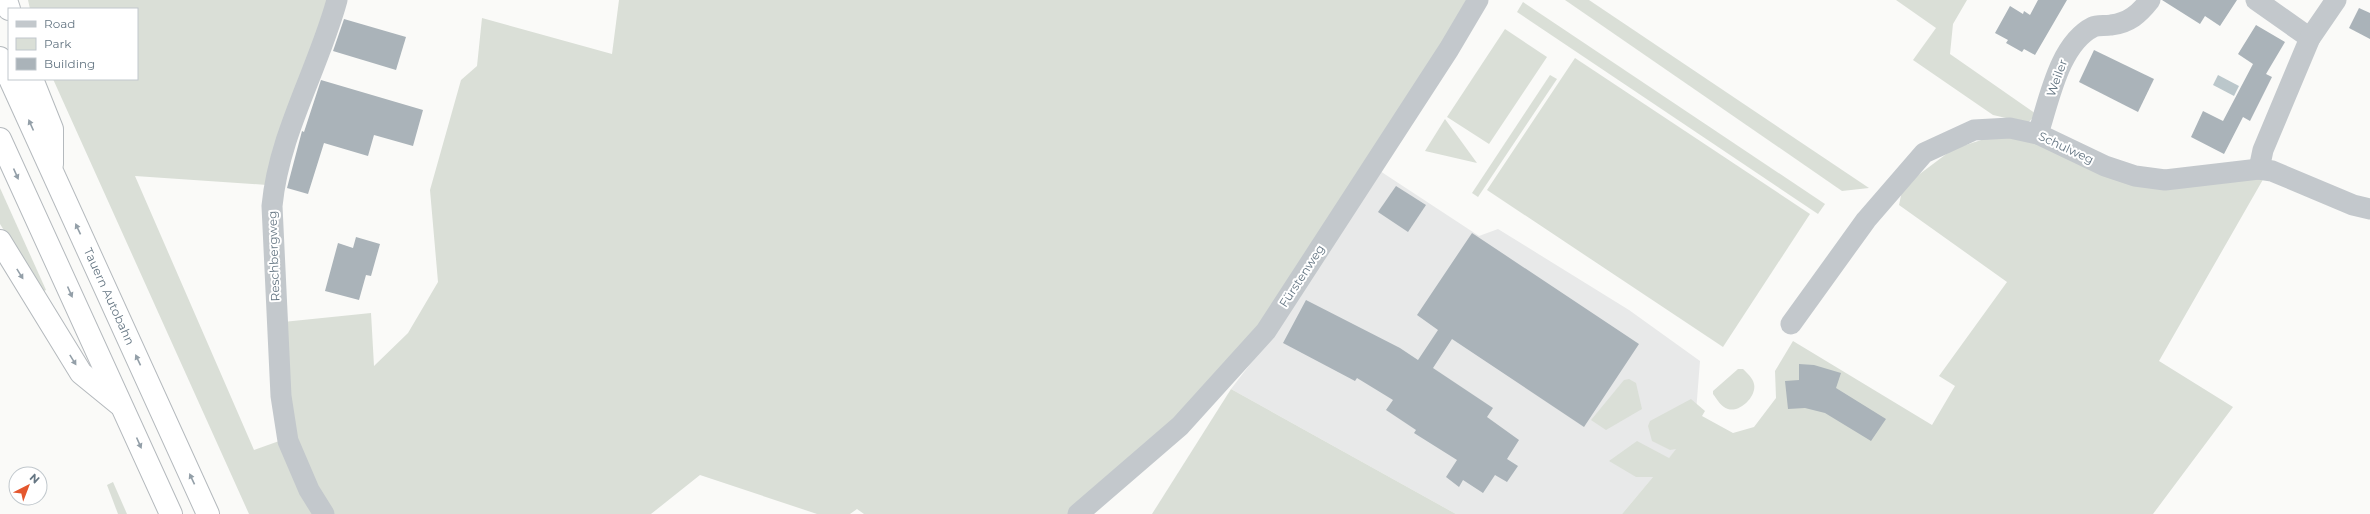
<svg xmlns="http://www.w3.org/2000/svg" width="2370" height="514" font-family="Montserrat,sans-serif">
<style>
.built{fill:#e8e9e9}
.green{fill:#dadfd7}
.water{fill:#bbc7cb}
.building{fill:#aab3b9}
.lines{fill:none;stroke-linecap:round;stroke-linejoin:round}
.highway-casing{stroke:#b4b9bd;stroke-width:24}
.minor{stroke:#c3c8cc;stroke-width:21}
.highway{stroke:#fff;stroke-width:22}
.oneway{fill:#939fa8}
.labels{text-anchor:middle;stroke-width:4;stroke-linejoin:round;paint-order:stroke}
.street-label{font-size:12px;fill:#657683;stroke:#fff}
</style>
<rect width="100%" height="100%" fill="#fafaf8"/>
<polygon class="built" points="1380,171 1479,236 1498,229 1629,310 1700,361 1696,412 1676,450 1622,514 1456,514 1231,389 1258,354"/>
<g class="green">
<polygon points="28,0 328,0 267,185 135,176 254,450 282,440 318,514 249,514 53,79 137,79 137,9 30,9"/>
<polygon points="619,0 1469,0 1252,338 1204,392 1070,514 864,514 857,509 850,514 817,514 700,475 651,514 328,514 293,435 283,322 371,313 374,366 408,333 438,282 430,190 461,80 477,66 482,18 612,54"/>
<polygon points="1565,0 1589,0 1869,188 1842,191"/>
<polygon points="1896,0 1967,0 1953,24 1950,54 2036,114 2028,123 1993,115 1913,60 1936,28"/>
<polygon points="1523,2 1825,204 1818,214 1517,12"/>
<polygon points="1505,29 1547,57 1489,144 1447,117"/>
<polygon points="1575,58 1810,214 1723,347 1487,190"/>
<polygon points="1550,75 1557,79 1478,197 1472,193"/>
<polygon points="1445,119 1477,163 1425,151"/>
<polygon points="1994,136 2038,141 2124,181 2265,176 2159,361 2233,407 2153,514 1622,514 1653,477 1636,477 1609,461 1637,441 1669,458 1676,449 1670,450 1652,441 1648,426 1650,421 1691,399 1705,411 1702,416 1733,433 1754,427 1776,398 1775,371 1793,341 1932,425 1955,386 1939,376 2007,282 1899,205 1902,191 1917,176 1953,149"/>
<polygon points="0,188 46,290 42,292 0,224"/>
<path d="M1738,369h5c4,4 10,9 11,15 3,12 -14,29 -26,25 -7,-2 -11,-10 -15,-15v-3z"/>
<polygon points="1629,379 1636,383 1642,409 1606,430 1591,420 1624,380"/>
<polygon points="1231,389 1456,514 1152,514"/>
<polygon points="113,482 127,514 118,514 107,485"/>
</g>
<polygon class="water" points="2218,75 2239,86 2234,96 2213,85"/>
<g class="building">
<polygon points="2038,0 2067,0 2035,55 2024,49 2022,52 2006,43 2008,40 1995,33 2010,6 2023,14 2024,11 2030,15"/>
<polygon points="2162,0 2237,0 2220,26 2205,16 2200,24"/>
<polygon points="2359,8 2370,13 2370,39 2349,28"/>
<polygon points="344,19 406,37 396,70 333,51"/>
<polygon points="2256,25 2285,42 2266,74 2272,77 2250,121 2243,117 2224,154 2191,137 2203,111 2223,121 2253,64 2238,54"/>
<polygon points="2094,50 2154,79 2138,112 2079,82"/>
<polygon points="321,80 423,110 413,146 374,135 368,156 324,143 308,194 287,188 302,131 304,132"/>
<polygon points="1396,186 1426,205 1408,232 1378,212"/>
<polygon points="1472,233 1639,344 1584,427 1452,339 1433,368 1493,408 1487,417 1519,440 1507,459 1518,466 1507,482 1495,475 1483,493 1463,480 1459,487 1446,477 1457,460 1414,433 1416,430 1386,410 1393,400 1357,378 1355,381 1283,343 1306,300 1400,348 1418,360 1438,330 1417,315"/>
<polygon points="356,237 380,244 371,276 366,275 359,300 325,291 338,243 353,248"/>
<polygon points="1799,364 1814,365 1841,373 1836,388 1886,419 1871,441 1825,413 1805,408 1788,409 1785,381 1799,380"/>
</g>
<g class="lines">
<g class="highway-casing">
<g id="highway">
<polyline points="6,0 9,9"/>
<polyline points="0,58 9,77"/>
<path id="s1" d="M10,79l198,435"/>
<polyline points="32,79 52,129 52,164"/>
<polyline points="0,139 171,514"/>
<polyline points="0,241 81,373 119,404"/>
</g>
</g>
<g class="minor">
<polyline points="2256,0 2310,38"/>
<path d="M2038,134c11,-33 21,-90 55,-107 4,-2 12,-1 18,-2 18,-2 28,-11 39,-25"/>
<polyline points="2259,169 2263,150 2310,38 2336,0"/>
<polyline points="1791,324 1866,220 1924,153 1974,130 2010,128 2038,134 2105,166 2135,176 2165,180 2259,169 2272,171 2353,205 2370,209"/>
<path d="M324,514l-15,-24 -21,-49 -7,-45 -9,-190c7,-73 46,-136 65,-206"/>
<polyline points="1078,514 1180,426 1266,331 1449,49 1478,0"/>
</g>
<use href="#highway" class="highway"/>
</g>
<defs><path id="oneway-solid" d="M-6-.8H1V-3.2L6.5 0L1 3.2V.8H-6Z"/></defs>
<g class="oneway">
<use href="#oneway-solid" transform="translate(31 125) rotate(-114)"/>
<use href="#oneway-solid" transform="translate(16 174) rotate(66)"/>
<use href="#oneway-solid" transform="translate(78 229) rotate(-115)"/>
<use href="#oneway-solid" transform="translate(20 274) rotate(58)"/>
<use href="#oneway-solid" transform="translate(70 292) rotate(66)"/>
<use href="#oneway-solid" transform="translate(73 360) rotate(58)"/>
<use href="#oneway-solid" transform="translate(138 360) rotate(-115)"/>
<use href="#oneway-solid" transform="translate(139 443) rotate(66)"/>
<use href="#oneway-solid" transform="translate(192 479) rotate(-115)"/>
</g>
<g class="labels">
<g class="street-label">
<text transform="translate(2057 78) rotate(-70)" y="4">Weiler</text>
<text transform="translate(2066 148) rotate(25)" y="4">Schulweg</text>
<text transform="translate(274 256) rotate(-92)" y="4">Reschbergweg</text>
<text transform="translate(1302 276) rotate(-57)" y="4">Fürstenweg</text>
<text dy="4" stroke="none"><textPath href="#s1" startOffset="239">Tauern Autobahn</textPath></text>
</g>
</g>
<rect x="8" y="8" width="130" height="72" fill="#ffffff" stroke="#c1c8cd"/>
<rect x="16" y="21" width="20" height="6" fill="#c3c8cc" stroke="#c1c8cd"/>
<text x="44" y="28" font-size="12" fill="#657683">Road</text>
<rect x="16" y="38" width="20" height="12" fill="#dadfd7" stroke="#c1c8cd"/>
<text x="44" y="48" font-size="12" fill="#657683">Park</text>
<rect x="16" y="58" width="20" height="12" fill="#aab3b9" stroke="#c1c8cd"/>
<text x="44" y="68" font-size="12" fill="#657683">Building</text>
<g transform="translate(28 486) rotate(42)"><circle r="19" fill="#ffffff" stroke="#c1c8cd"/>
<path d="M0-3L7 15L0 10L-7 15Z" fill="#e4572e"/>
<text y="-6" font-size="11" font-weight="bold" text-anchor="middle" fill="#657683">N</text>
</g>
</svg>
